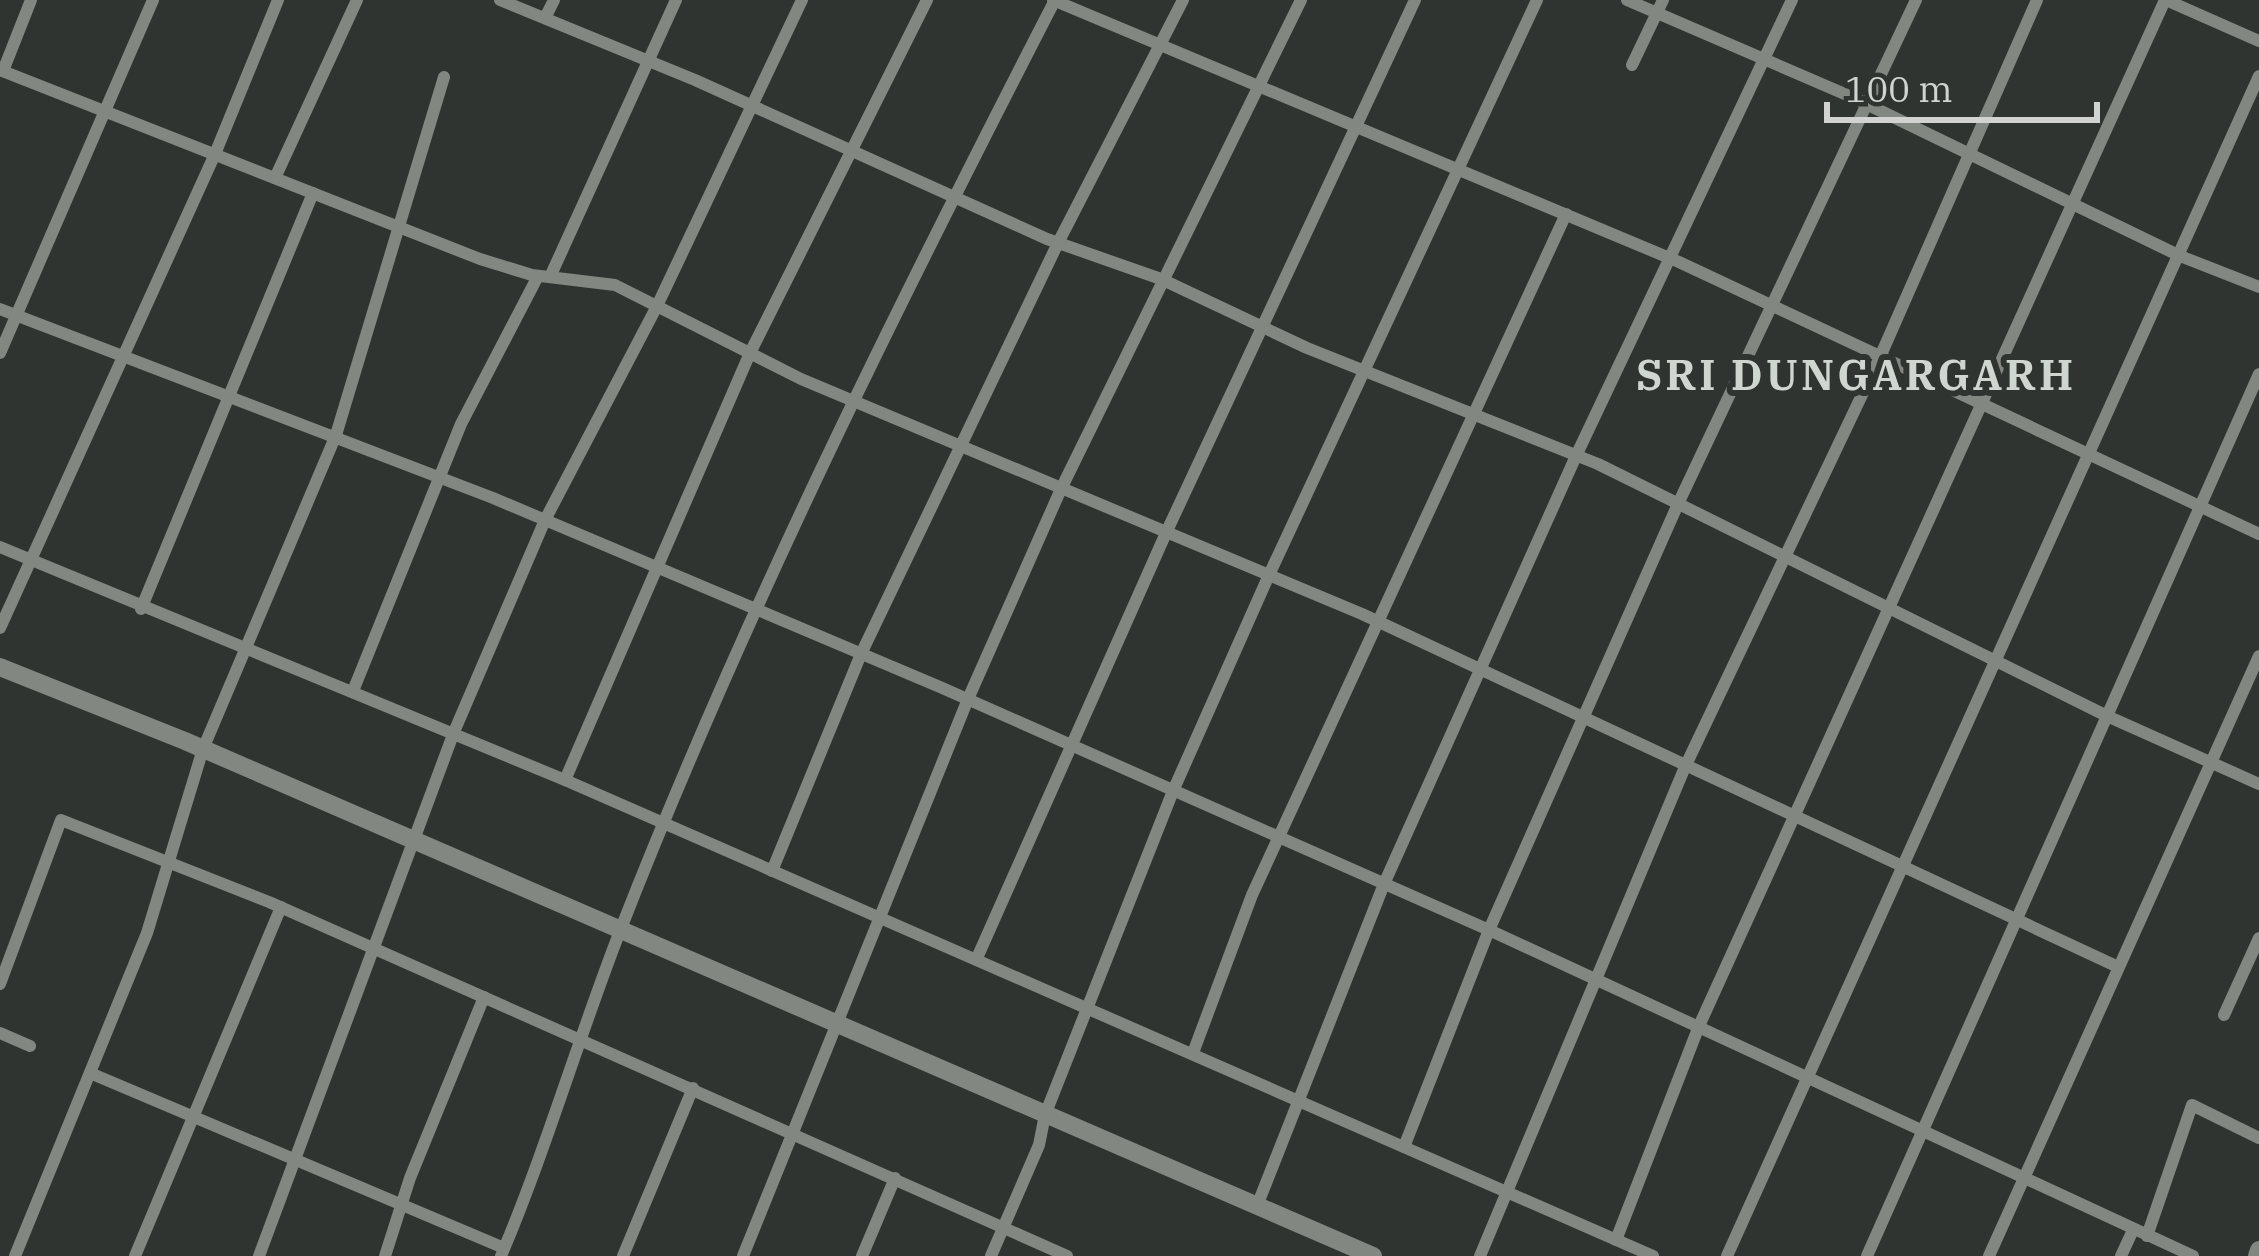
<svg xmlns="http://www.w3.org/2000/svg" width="2259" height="1256" font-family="'IBM Plex Serif',serif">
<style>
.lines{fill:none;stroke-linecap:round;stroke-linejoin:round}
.minor{stroke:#828782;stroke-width:12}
.tertiary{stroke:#828782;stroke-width:18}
.labels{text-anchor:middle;stroke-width:12;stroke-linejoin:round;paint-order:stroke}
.district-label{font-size:42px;font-weight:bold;letter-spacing:3px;fill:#cfd5cf;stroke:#303430}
</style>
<rect width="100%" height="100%" fill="#303430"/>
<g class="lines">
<g class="minor">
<polyline points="500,0 695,80 1047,239 1161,279 1307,348 1598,464 2107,716 2259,784"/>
<polyline points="1053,0 1679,262 2259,534"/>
<polyline points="1627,0 1854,98 2180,256 2259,287"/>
<polyline points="2166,0 2259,41"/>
<polyline points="545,18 554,0"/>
<polyline points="1632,65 1663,0"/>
<polyline points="0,70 480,259 532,275 615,285 801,379 1362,614 2116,966"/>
<polyline points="3,71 31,0"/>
<polyline points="275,178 357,0"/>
<polyline points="550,277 676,0"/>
<polyline points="0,309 493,498 940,687 1489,930 2193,1256"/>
<polyline points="0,353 153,0"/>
<polyline points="0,547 565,780 1653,1256"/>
<polyline points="141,609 313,193"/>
<polyline points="0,628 215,154 278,0"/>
<polyline points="353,691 461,424 538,276"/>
<polyline points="565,780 750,353 927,0"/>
<polyline points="772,871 861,654 1058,243 1183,0"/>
<polyline points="977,958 1166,533 1415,0"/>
<polyline points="0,984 61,820 269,902 1067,1256"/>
<polyline points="2224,1015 2259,938"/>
<polyline points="0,1033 30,1046"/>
<polyline points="1193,1053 1252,895 1566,214"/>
<polyline points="90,1073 504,1248"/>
<polyline points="1404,1147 1489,930 1678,504 1916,0"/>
<polyline points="1257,1206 1384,884 1576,456 1792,0"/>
<polyline points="2147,1236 2192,1105 2259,1138"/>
<polyline points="1616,1240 1699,1026 2165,0"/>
<polyline points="15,1256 147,933 203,749 336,435 444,77"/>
<polyline points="135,1256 281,907"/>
<polyline points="259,1256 454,732 545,520 657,306 802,0"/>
<polyline points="385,1256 410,1178 484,997"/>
<path d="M501,1256c45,-106 77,-217 119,-325 125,-320 278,-626 435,-931"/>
<polyline points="623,1256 693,1088"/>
<polyline points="743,1256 968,699 1061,489 1301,0"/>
<polyline points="862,1256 895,1178"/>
<polyline points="991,1256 1039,1145 1045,1115 1173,791 1269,575 1537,0"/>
<polyline points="1480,1256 1685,767 1880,357 2037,0"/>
<polyline points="1727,1256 2259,76"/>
<polyline points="1867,1256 2259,374"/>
<polyline points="1989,1256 2259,656"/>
<polyline points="2121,1256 2133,1230"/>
</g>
<g class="tertiary">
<polyline points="0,667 185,741 1373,1256"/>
<polyline points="2257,1256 2259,1250"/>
</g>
</g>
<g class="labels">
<g class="district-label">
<text x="1856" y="390">SRI DUNGARGARH</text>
</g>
</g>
<path d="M1827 102v18h270v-18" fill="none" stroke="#d0d3d0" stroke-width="6"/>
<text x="1845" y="102" font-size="36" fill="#d0d3d0" stroke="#303430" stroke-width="9" paint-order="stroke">100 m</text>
</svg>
